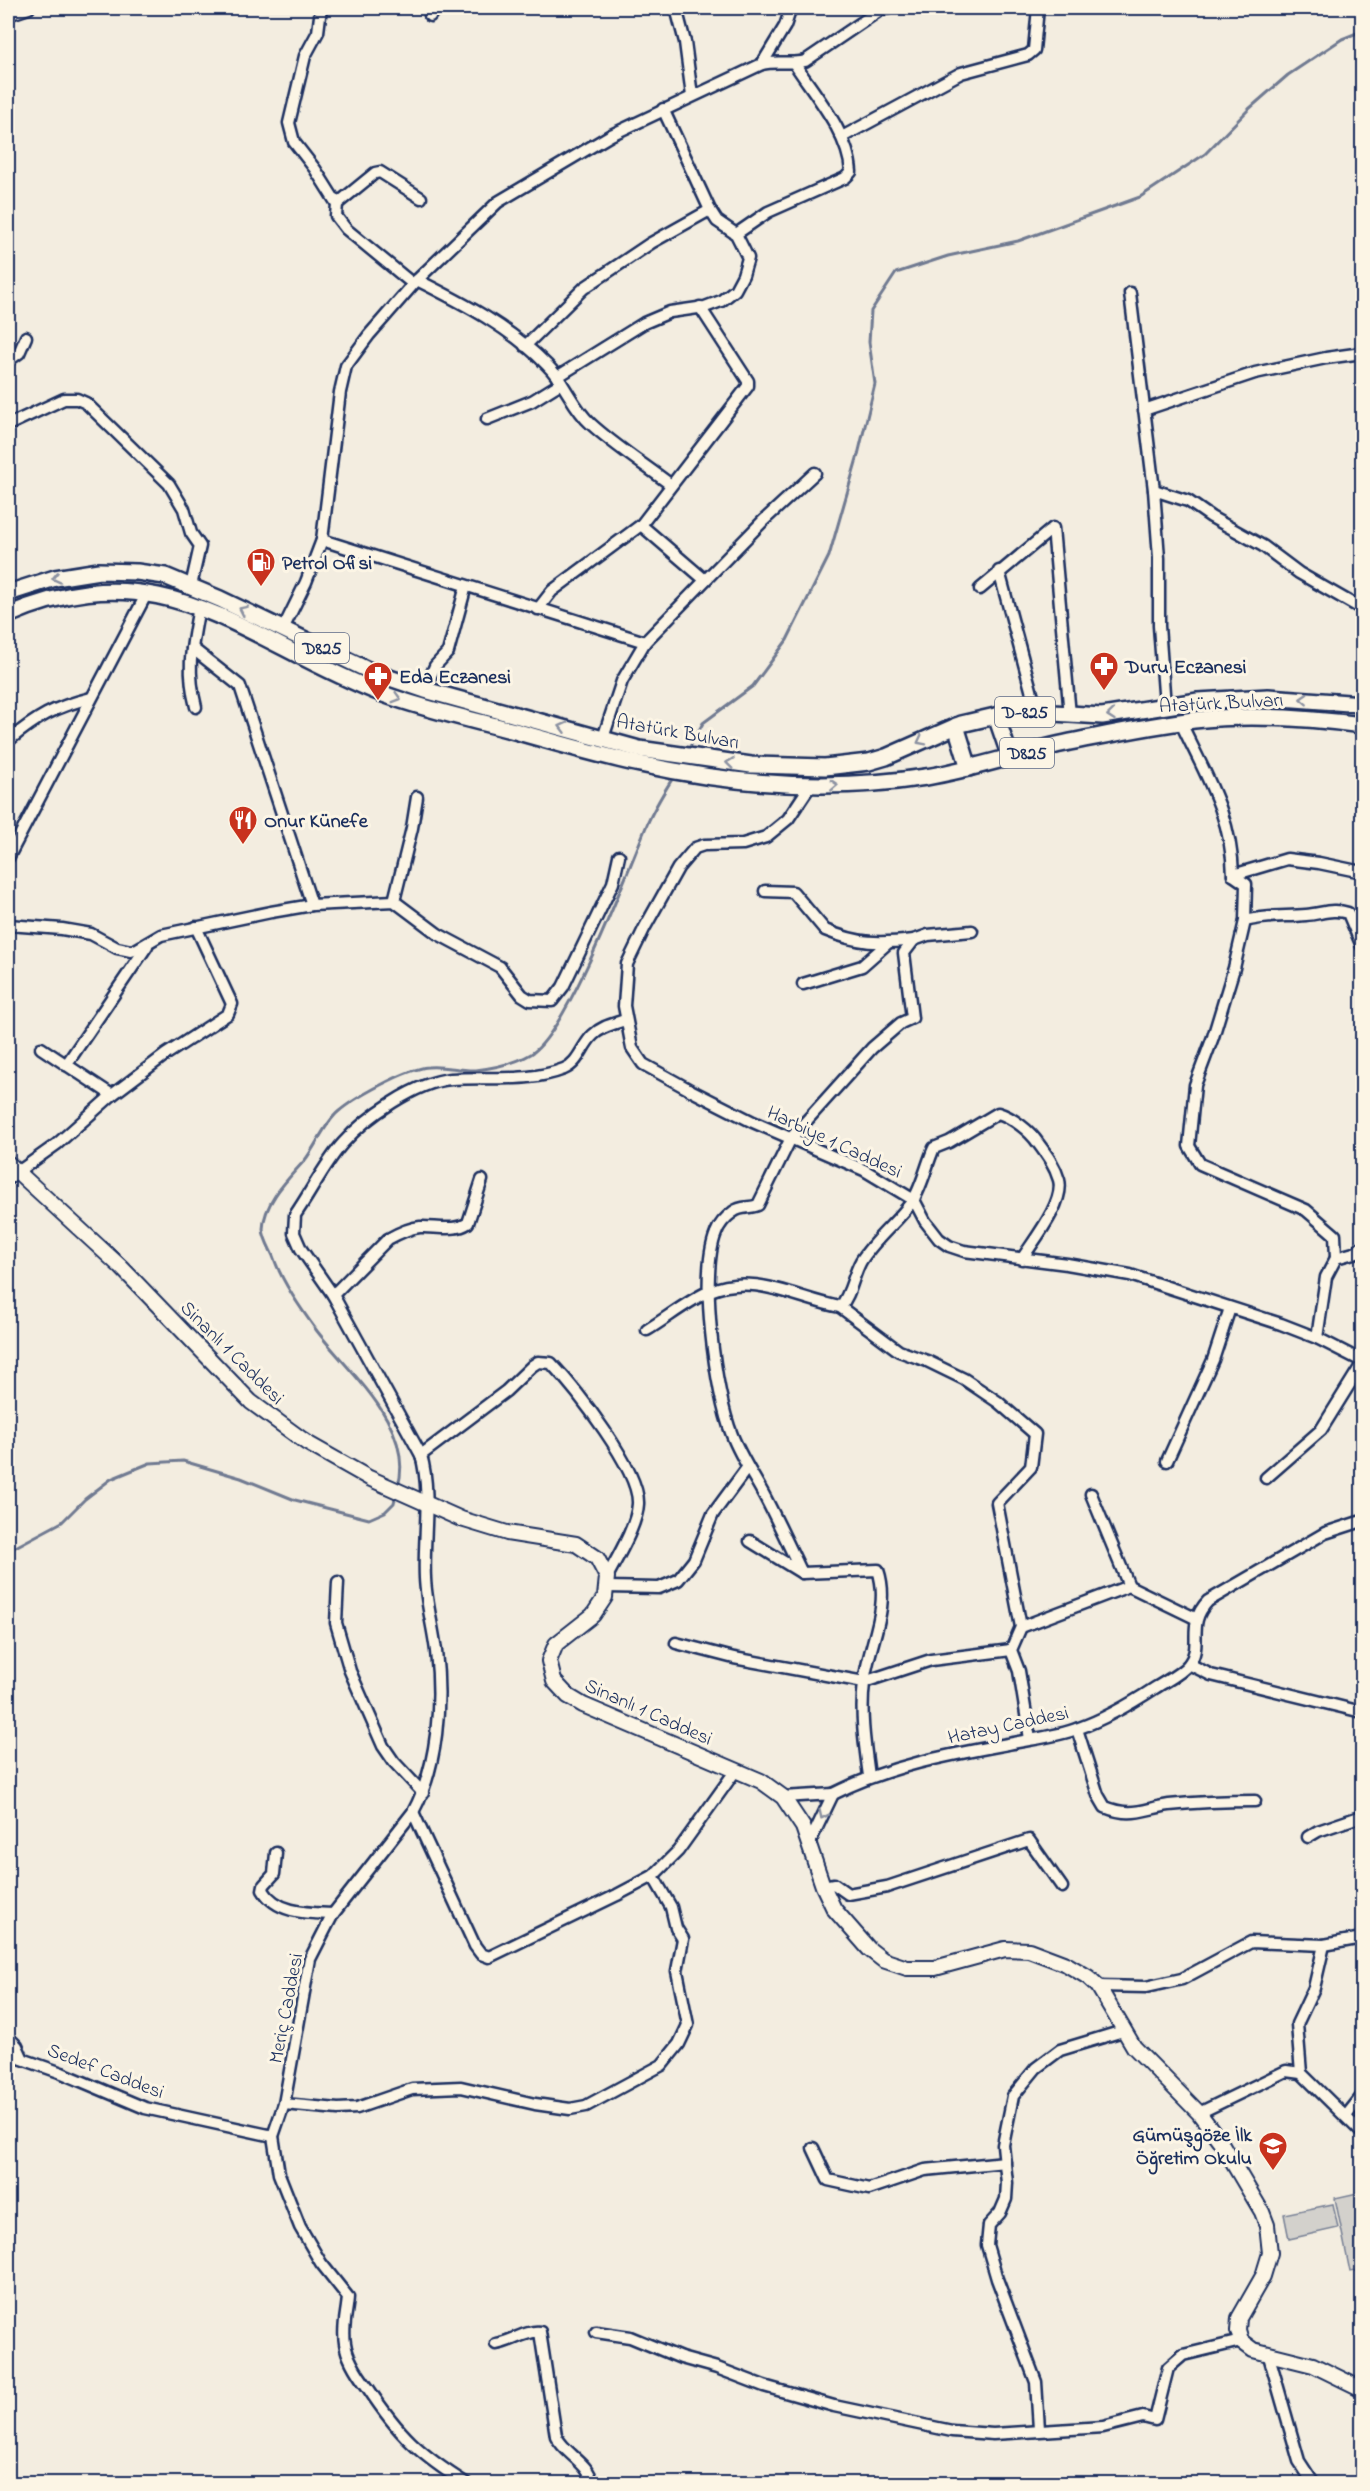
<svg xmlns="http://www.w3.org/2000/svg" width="1370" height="2491" font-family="'Indie Flower',sans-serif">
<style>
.green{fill:#d3d1cc;stroke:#778095;stroke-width:1.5}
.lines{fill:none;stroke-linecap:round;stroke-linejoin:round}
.stream{stroke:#707a91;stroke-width:3}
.minor-casing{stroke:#1b2f5e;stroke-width:15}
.major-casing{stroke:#1b2f5e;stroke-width:18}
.highway-casing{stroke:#1b2f5e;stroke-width:20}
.minor{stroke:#fcf5e5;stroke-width:10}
.major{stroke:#fcf5e5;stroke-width:14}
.highway{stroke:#fcf5e5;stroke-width:15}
.oneway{stroke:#8c92a2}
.labels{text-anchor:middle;stroke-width:6;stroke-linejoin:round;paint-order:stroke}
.shield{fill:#fcf5e5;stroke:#5e6a86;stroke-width:1.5}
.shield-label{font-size:18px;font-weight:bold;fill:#1b2f5e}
.poi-label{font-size:20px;font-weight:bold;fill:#1b2f5e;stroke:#fcf5e5;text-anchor:start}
.street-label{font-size:20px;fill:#1b2f5e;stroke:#fcf5e5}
</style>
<rect width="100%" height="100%" fill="#f3ede0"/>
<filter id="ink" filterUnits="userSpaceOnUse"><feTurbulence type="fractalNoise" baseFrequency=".0167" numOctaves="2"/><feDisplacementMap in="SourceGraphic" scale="12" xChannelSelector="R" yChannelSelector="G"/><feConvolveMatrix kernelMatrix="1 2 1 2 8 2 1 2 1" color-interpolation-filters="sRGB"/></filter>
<g filter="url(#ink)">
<g class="green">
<polygon points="1362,2192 1362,2270 1350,2272 1335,2198"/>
<polygon points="1333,2204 1338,2228 1289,2239 1284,2214"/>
</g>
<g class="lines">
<g class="stream">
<polyline points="687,752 703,723 753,686 787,640 829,556 858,455 875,384 869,342 871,311 896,273 948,256 1018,241 1140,197 1205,154 1249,109 1288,75 1342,39 1362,31"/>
<path d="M398,1487c17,-61 -48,-113 -81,-156 -16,-22 -35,-49 -44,-75 -3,-7 -10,-19 -10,-27 1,-27 25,-50 42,-69 11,-14 20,-37 33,-48 16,-14 68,-43 90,-45 15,-2 32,4 48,3 17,-2 40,-7 55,-16 37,-23 96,-182 115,-227 7,-18 18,-35 28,-51"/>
<polyline points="8,1551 62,1522 85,1499 111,1479 150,1463 183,1461 241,1478 295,1500 369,1519 385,1512 394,1503 396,1493"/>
</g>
<g class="minor-casing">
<g id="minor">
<polyline points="321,8 318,32 305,56 289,123 294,142 315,169 337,204 336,216 346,229 413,284"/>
<polyline points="676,8 685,42 692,96"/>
<polyline points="8,15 29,8"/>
<polyline points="430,16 435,8"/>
<polyline points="762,64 785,26 791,8"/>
<polyline points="842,137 961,73 1028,55 1034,50 1038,8"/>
<polyline points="337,204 375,173 380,172 421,198"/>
<path d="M736,234l32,-22 77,-34 6,-6c-2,-38 -36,-77 -57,-109"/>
<path d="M417,280c46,23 93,47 130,85 18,17 25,42 44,59 24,22 54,41 80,61"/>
<polyline points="1130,293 1154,490 1159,558 1159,626 1165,706"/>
<polyline points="525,346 584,288 651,243 710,210"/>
<polyline points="8,361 19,353 26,337"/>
<polyline points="557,377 644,323 670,312 705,307 721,301 735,290 743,275 748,258 736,234 717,221 710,210 663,109"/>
<polyline points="1144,410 1255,373 1326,358 1362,353"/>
<polyline points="487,419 532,401 561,383"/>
<polyline points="8,425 64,399 77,399 86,403 169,484 184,509 191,533 200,546 191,586"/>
<polyline points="1154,490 1188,501 1211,517 1263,546 1299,573 1362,609"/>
<polyline points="641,525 705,580"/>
<polyline points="322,540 645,642"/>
<polyline points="999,571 1037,712"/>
<polyline points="980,589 1053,528 1070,715"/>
<polyline points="538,609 552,591 641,525 748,386 748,381 700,307"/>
<path d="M283,629l23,-47 16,-42 18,-148 6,-26 23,-31 48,-55 81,-78 113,-67 151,-71c16,-4 28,1 43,-3l75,-51 10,-2"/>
<polyline points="192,648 240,686 312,905"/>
<polyline points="425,690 435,666 448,652 466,586"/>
<path d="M196,707c-10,-39 -4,-61 3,-100"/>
<path d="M1181,723c24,51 51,93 52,152l13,9 -1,37 -11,47 -21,69 -18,48 -6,61 11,18 106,46 29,25 1,23"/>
<polyline points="603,738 622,681 645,642 763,521 815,473"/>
<path d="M8,741c29,-24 46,-34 83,-43"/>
<polyline points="810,786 788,819 766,837 743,844 704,845 695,848 678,868 645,927 627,964 624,1006 632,1048 643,1064 692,1091 753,1122 864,1170 914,1200 925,1221 939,1239 949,1246 964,1251 1067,1264 1130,1275 1281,1324 1317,1338 1362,1361"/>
<polyline points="8,858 147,593"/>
<polyline points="1233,875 1287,859 1319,863 1362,872"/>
<path d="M765,891l28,1 32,38c34,14 53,14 89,10"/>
<polyline points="394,901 412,828 417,797"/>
<path d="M1245,921c21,-6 41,-4 61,-6 15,-1 26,-7 42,-2l14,33"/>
<polyline points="8,925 62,929 91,934 117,948 131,951 137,949 161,935 271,912 312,905 394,901 438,934 500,967 522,995 530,1000 552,1001 563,987 613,883 619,856"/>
<polyline points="803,984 862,966 888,943"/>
<polyline points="41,1048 112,1095"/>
<polyline points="66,1065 147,946"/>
<polyline points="8,1179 57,1144 112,1095 165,1055 228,1014 232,1004 196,927"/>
<path d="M333,1295l55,-56c9,-5 20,-11 32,-12 14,-1 35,5 48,-4l14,-43"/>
<polyline points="840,1307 899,1351 927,1361 964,1379 998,1402 1035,1434 1031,1467 997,1503 1021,1627 1011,1650 1019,1671 1030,1739"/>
<path d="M647,1330c20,-12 42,-30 63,-39 44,-19 87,8 130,16 11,-12 13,-32 21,-46 15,-24 38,-40 52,-61 9,-13 14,-37 21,-52l15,-6 49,-29c14,4 32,18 40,30 9,12 17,23 21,37 6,22 -25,60 -37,79"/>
<polyline points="1317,1338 1326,1277 1336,1258 1357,1252 1362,1246"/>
<path d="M421,1455l85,-64 26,-25 6,-4 13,1c24,25 89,107 87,141 -1,21 -21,54 -31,73"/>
<polyline points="1167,1461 1213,1360 1230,1308"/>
<polyline points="1266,1478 1321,1430 1362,1364"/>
<polyline points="1091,1494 1129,1586 1195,1618"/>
<polyline points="750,1541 802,1573"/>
<polyline points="338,1582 336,1623 350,1671 383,1746 394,1762 423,1793"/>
<polyline points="607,1587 659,1588 678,1580 694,1560 713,1514 747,1468"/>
<polyline points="1021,1627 1129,1586"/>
<polyline points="676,1643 734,1658 864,1682 931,1660 1011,1650"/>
<polyline points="1189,1664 1211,1675 1362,1712"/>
<path d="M1077,1729l21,66 7,12c27,11 38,2 64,-2 29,-3 57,-4 86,-4"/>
<path d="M869,1776c-4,-30 -9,-62 -5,-93 4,-38 27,-75 14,-113l-76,3c-12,-25 -23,-49 -36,-74 -11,-21 -25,-41 -34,-64 -17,-42 -33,-161 -16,-202 3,-8 10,-16 17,-21 9,-7 16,-3 25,-7l33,-67 81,-90 29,-25 11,-5 -8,-65 10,-13 14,-5 44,-4"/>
<path d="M833,1794c55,-28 115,-39 175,-50 23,-5 48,-7 71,-16 26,-9 53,-25 76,-40 11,-7 26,-14 34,-24 15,-20 -4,-39 19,-63l117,-68 37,-12"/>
<polyline points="783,1797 833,1794 810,1842"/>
<polyline points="413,1812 475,1946 481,1954 489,1957 617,1895 653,1876 678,1851 736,1770"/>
<polyline points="1308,1837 1318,1831 1362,1816"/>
<path d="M276,1853l-2,21 -10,11 -1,5c14,24 46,23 70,24"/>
<polyline points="823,1886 834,1884 848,1894 887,1887 1029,1840 1062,1887"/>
<polyline points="1098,1986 1146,1987 1182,1979 1251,1942 1324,1945 1362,1938"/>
<polyline points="8,2037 17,2046 22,2057"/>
<polyline points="8,2054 62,2073 145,2108 273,2136"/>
<polyline points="1301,2073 1297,2024 1314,1988 1324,1945"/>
<polyline points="284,2104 338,2109 357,2108 412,2089 461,2087 535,2104 570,2109 586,2106 662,2065 679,2044 688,2025 677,1971 683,1939 676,1928 671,1907 653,1876"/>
<polyline points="1199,2113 1286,2071 1301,2073 1362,2133"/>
<polyline points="1346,2116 1362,2096"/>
<polyline points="813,2148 828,2180 869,2189 925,2170 1005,2162"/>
<polyline points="596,2332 630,2337 681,2358 717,2368 764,2386 834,2406 952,2431 993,2434 1103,2427 1143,2417 1155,2420 1168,2368 1183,2355 1241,2341"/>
<path d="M496,2344c15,-2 31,-14 44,-12l16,104c9,19 32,25 37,48"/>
<polyline points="1269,2356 1299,2461 1314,2484"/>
<polyline points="1039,2429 1036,2382 997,2279 987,2245 989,2225 1000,2213 1006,2199 1007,2183 1003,2145 1013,2096 1036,2068 1060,2050 1123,2031"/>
<path d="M467,2484c-48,-30 -68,-49 -99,-96 -10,-13 -21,-29 -23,-45 -3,-16 2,-30 3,-46l-27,-34 -21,-36 -21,-53 -6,-38 11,-32 26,-145 23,-45 80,-102c25,-46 29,-109 23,-161 -3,-25 -10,-48 -11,-73 -2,-40 7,-84 -4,-123l-88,-160 -32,-46 -7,-16 1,-18c16,-23 30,-52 48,-72 23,-26 73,-61 108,-64 37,-3 77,4 113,-10 15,-6 18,-24 29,-34 9,-9 21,-11 32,-15"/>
</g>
</g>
<g class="major-casing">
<polyline id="major" points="8,1163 121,1267 251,1402 307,1443 369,1478 461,1519 507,1533 576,1544 597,1558 607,1577 605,1597 593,1615 556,1644 549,1661 554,1681 568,1696 583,1705 761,1781 783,1797 803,1827 823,1886 834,1909 869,1949 883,1960 907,1968 935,1968 1005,1949 1029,1950 1066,1964 1088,1977 1098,1986 1134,2047 1199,2113 1220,2141 1262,2212 1267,2225 1270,2253 1263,2276 1239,2318 1238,2331 1241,2341 1253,2350 1313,2365 1362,2389"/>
</g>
<g class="highway-casing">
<g id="highway">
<polyline points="8,593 55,578 99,571 137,572 165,576 220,599 372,672 425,690 639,749 751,765 825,767 869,762 886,757 961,724 1004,714 1037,712 1102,716 1198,701 1268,697 1362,704"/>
<path d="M8,615c157,-68 237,26 375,79 41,15 86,25 128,36 43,12 86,25 129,34 95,21 190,28 286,13 49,-8 96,-25 144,-35 41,-8 83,-17 124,-22 54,-6 115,-2 168,5"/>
<polyline points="996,716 1010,757"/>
<polyline points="956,726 969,768"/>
</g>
</g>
<use href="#minor" class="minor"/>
<use href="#major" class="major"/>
<use href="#highway" class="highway"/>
</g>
<defs><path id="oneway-chevron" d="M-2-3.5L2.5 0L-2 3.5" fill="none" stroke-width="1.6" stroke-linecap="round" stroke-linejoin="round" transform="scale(1.5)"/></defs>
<g class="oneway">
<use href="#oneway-chevron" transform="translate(56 578) rotate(167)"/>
<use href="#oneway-chevron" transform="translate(243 610) rotate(-154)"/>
<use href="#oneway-chevron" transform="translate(397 698) rotate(16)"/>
<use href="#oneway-chevron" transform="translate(1304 699) rotate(-177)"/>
<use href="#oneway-chevron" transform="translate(1111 715) rotate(174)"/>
<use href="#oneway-chevron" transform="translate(563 727) rotate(-165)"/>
<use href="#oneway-chevron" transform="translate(921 741) rotate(153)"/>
<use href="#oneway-chevron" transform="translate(730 763) rotate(-173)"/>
<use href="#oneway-chevron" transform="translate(834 785) rotate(-3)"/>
<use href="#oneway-chevron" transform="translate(823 1815) rotate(116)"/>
</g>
</g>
<defs>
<g id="fuel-pin" transform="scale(1.5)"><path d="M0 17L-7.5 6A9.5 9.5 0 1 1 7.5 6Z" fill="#c8321e" stroke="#fcf5e5"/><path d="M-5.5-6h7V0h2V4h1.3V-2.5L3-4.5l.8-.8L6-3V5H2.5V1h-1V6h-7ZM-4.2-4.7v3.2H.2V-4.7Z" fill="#fff"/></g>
<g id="pharmacy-pin" transform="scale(1.5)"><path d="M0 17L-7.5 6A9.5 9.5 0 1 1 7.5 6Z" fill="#c8321e" stroke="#fcf5e5"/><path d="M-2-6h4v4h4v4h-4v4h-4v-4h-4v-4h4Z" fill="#fff"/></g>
<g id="restaurant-pin" transform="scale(1.5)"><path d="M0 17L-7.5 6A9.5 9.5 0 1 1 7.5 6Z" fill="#c8321e" stroke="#fcf5e5"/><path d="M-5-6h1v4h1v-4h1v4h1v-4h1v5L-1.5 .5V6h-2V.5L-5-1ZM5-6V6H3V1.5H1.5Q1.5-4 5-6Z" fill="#fff"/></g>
<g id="school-pin" transform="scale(1.5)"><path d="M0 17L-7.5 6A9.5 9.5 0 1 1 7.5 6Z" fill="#c8321e" stroke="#fcf5e5"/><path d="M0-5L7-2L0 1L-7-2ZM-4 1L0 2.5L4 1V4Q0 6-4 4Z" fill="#fff"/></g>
</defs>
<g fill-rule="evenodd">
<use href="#fuel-pin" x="261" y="562"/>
<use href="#pharmacy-pin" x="1104" y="666"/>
<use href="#pharmacy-pin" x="378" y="676"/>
<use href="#restaurant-pin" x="243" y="820"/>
<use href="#school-pin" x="1273" y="2146"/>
</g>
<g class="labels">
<g class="shield">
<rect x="295" y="633" width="54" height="30" rx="4.5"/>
<rect x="995" y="697" width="60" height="30" rx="4.5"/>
<rect x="1000" y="738" width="54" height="30" rx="4.5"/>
</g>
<g class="shield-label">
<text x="322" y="654">D825</text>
<text x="1025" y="718">D-825</text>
<text x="1027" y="759">D825</text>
</g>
<g class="poi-label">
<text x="282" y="569">Petrol Ofisi</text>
<text x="1125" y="673">Duru Eczanesi</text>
<text x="399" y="683">Eda Eczanesi</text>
<text x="264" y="827">Onur Künefe</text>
<text x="1252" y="2141" text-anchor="end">Gümüşgöze İlk<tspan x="1252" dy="23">Öğretim Okulu</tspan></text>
</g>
<g class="street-label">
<text transform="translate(1221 702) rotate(-3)" y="7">Atatürk Bulvarı</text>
<text transform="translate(678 731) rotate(10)" y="7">Atatürk Bulvarı</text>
<text transform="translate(835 1141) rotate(25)" y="7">Harbiye 1 Caddesi</text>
<text transform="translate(233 1352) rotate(45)" y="7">Sinanlı 1 Caddesi</text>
<text transform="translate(649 1711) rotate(24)" y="7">Sinanlı 1 Caddesi</text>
<text transform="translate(1008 1724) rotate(-12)" y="7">Hatay Caddesi</text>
<text transform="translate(285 2008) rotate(-79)" y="7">Meriç Caddesi</text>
<text transform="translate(106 2070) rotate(21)" y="7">Sedef Caddesi</text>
</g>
</g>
<rect width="1370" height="2491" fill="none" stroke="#fcf5e5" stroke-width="30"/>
<rect x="15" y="15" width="1340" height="2461" fill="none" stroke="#1b2f5e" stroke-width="2" filter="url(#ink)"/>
</svg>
